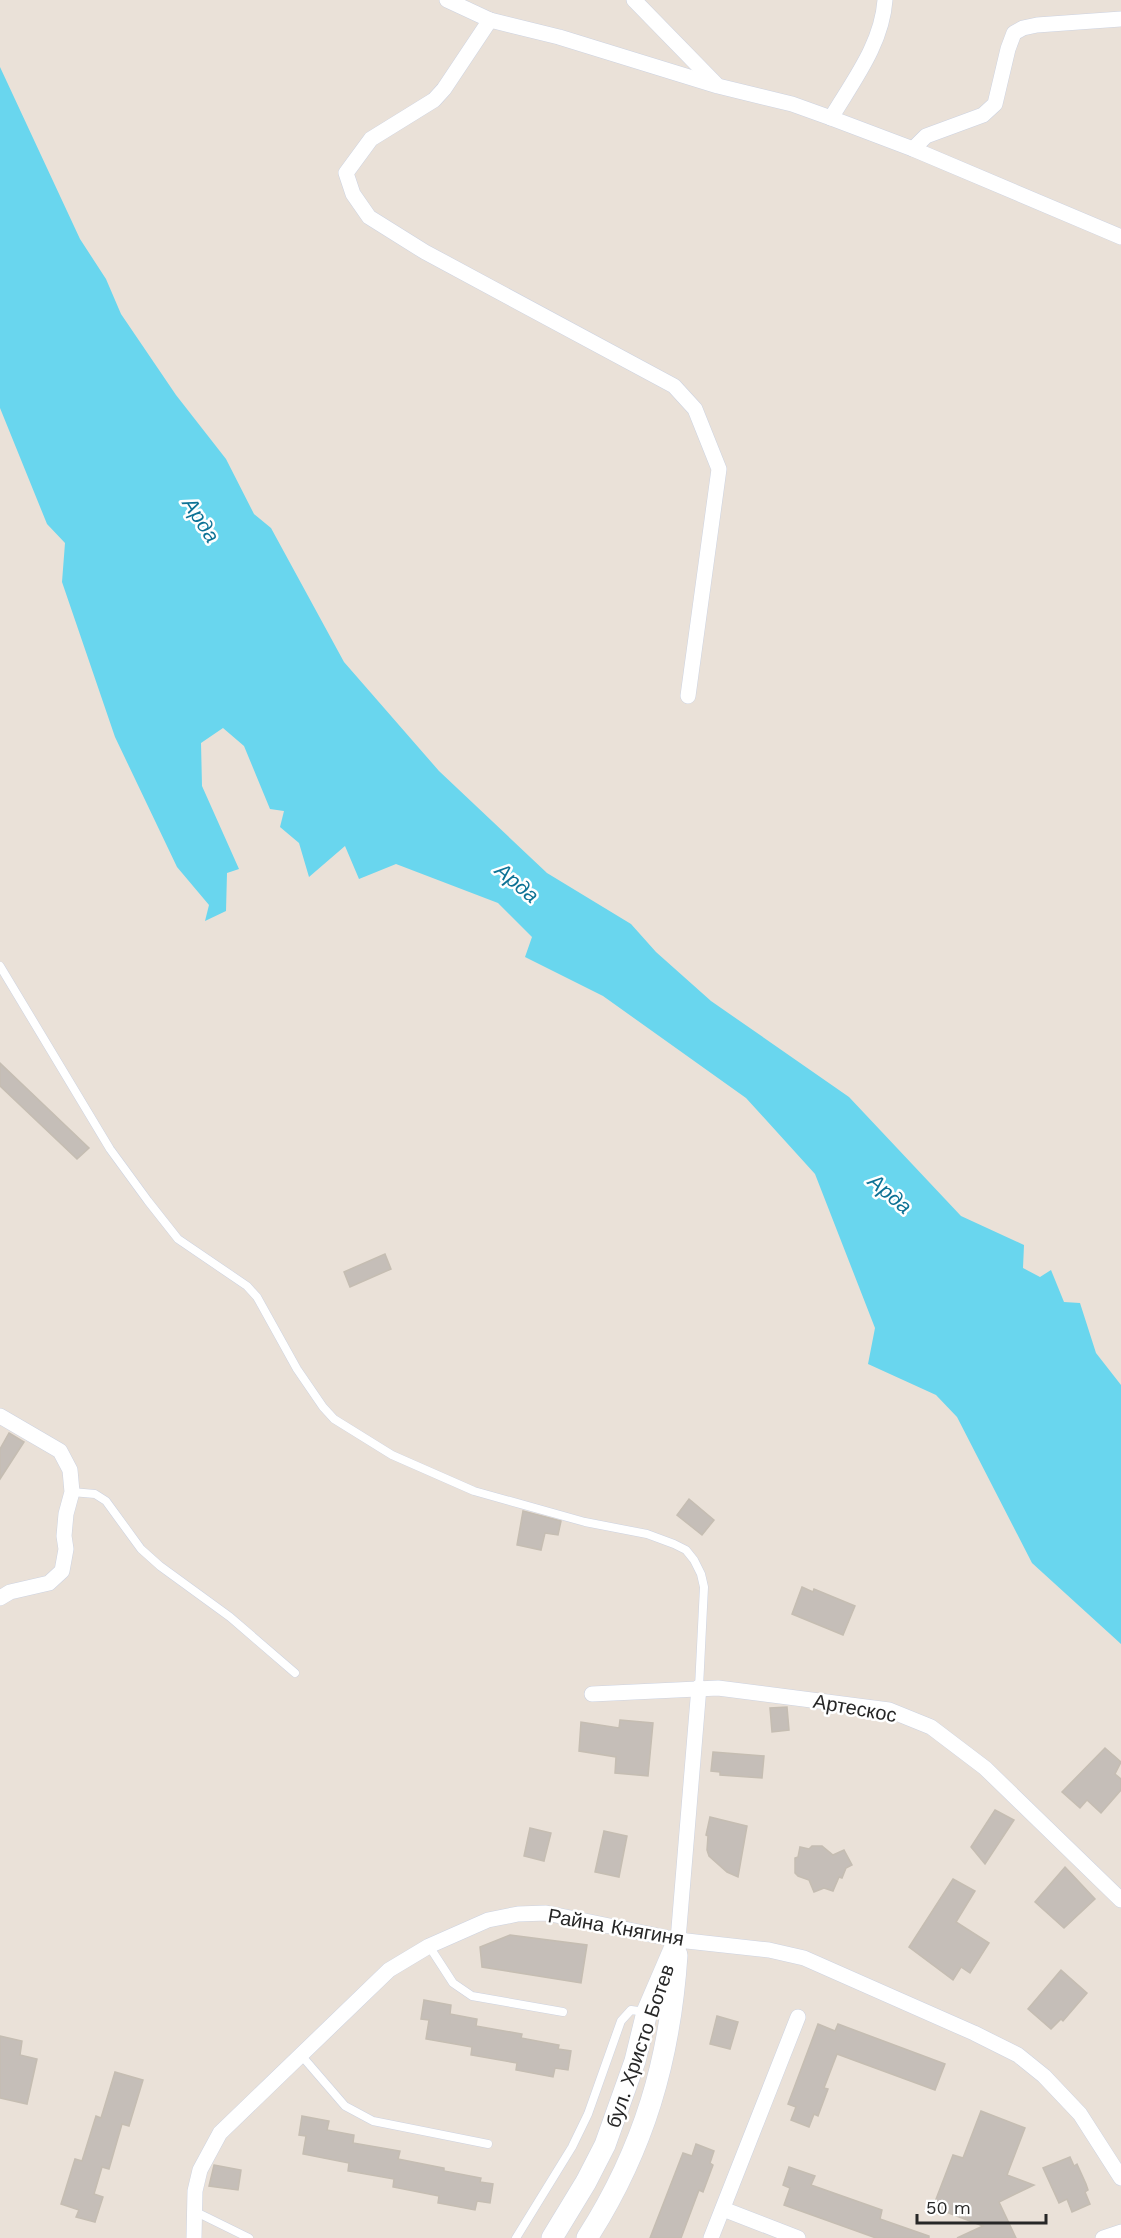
<svg xmlns="http://www.w3.org/2000/svg" width="1121" height="2238" font-family="'Work Sans',sans-serif">
<style>
.water{fill:#69d6ee}
.building{fill:#c5beb8;stroke:#c5bdb2;stroke-width:1.5}
.lines{fill:none;stroke-linecap:round;stroke-linejoin:round}
.lane-casing{stroke:#cdd3e1;stroke-width:9}
.street-casing{stroke:#cdd3e1;stroke-width:16}
.secondary-casing{stroke:#cdd3e1;stroke-width:22}
.lane{stroke:#fff;stroke-width:8}
.street{stroke:#fff;stroke-width:15}
.secondary{stroke:#fff;stroke-width:21}
.labels{text-anchor:middle;stroke-width:5;stroke-linejoin:round;paint-order:stroke}
.street-label{font-size:20px;fill:#272727;stroke:#fff}
.water-label{font-size:21px;font-style:italic;fill:#0d7295;stroke:#fff}
</style>
<rect width="100%" height="100%" fill="#eae1d8"/>
<polygon class="water" points="0,67 80,239 106,279 121,314 176,395 226,459 254,514 271,528 344,662 439,771 547,873 631,924 656,952 711,1001 849,1097 961,1216 1024,1245 1023,1268 1040,1277 1051,1270 1064,1302 1080,1303 1096,1353 1121,1385 1121,1644 1032,1563 957,1417 936,1395 868,1364 875,1328 815,1174 746,1098 603,996 525,957 532,937 498,903 396,864 359,879 345,846 309,877 299,843 280,827 284,811 270,809 244,746 223,728 201,743 202,786 239,869 227,873 226,911 205,921 209,905 177,867 115,737 62,582 65,543 47,524 0,408"/>
<g class="building">
<polygon points="0,1063 89,1148 77,1159 0,1086"/>
<polygon points="385,1254 391,1269 350,1287 344,1272"/>
<polygon points="9,1433 24,1442 0,1479 0,1449"/>
<polygon points="689,1499 714,1520 702,1535 677,1515"/>
<polygon points="523,1511 561,1521 558,1535 545,1533 541,1550 517,1545"/>
<polygon points="802,1587 813,1592 814,1589 855,1606 843,1635 792,1614"/>
<polygon points="787,1707 789,1730 772,1732 770,1708"/>
<polygon points="620,1720 653,1723 648,1776 615,1773 616,1757 579,1751 581,1722 619,1728"/>
<polygon points="1105,1748 1121,1762 1115,1774 1121,1779 1121,1790 1101,1813 1087,1800 1080,1808 1062,1792"/>
<polygon points="713,1752 764,1756 762,1778 720,1775 720,1772 711,1771"/>
<polygon points="995,1810 1014,1820 985,1864 971,1847"/>
<polygon points="710,1817 747,1826 738,1877 727,1872 709,1856 707,1850 708,1836 706,1835"/>
<polygon points="530,1828 551,1833 544,1861 524,1856"/>
<polygon points="604,1831 627,1836 619,1877 595,1872"/>
<polygon points="812,1846 822,1846 833,1855 844,1850 852,1865 846,1868 842,1878 839,1877 833,1891 824,1888 814,1892 809,1880 798,1876 795,1873 795,1858 798,1857 800,1847 809,1849"/>
<polygon points="1065,1867 1095,1899 1064,1928 1035,1902"/>
<polygon points="953,1879 975,1891 956,1922 989,1943 970,1973 961,1967 953,1980 909,1947"/>
<polygon points="510,1935 587,1945 581,1983 482,1967 480,1947"/>
<polygon points="1061,1970 1087,1993 1063,2021 1061,2019 1051,2029 1028,2009"/>
<polygon points="424,2000 451,2005 450,2014 477,2019 476,2026 522,2034 521,2038 559,2045 558,2049 571,2051 568,2070 555,2068 553,2077 516,2070 517,2063 471,2055 472,2047 426,2039 429,2020 421,2019"/>
<polygon points="717,2016 738,2022 730,2049 710,2044"/>
<polygon points="818,2024 835,2031 838,2024 945,2064 935,2090 837,2054 824,2088 828,2089 818,2116 814,2114 809,2127 791,2120 796,2107 788,2104"/>
<polygon points="0,2036 22,2041 20,2055 37,2059 27,2104 0,2098"/>
<polygon points="115,2072 143,2080 129,2126 122,2124 109,2169 102,2167 94,2194 103,2197 95,2222 76,2217 79,2210 61,2204 75,2159 82,2161 96,2116 101,2118"/>
<polygon points="981,2111 1025,2128 1007,2175 1034,2185 999,2202 1016,2238 957,2238 983,2226 933,2207 953,2155 963,2158"/>
<polygon points="302,2116 329,2121 327,2130 354,2135 353,2143 400,2151 398,2159 444,2168 444,2171 481,2178 480,2182 493,2184 490,2203 477,2201 475,2210 438,2203 439,2196 393,2187 394,2179 348,2171 349,2163 303,2154 306,2136 299,2135"/>
<polygon points="696,2144 714,2151 710,2163 713,2165 703,2192 699,2190 681,2238 650,2238 683,2153 692,2156"/>
<polygon points="1070,2157 1074,2166 1077,2164 1086,2184 1088,2190 1085,2192 1090,2204 1072,2212 1067,2199 1059,2203 1043,2168"/>
<polygon points="214,2165 241,2170 238,2190 209,2186"/>
<polygon points="789,2167 815,2176 811,2185 882,2210 880,2219 929,2236 929,2238 876,2238 784,2205 790,2188 783,2185"/>
</g>
<g class="lines">
<g class="lane-casing">
<g id="lane">
<polyline points="0,966 110,1149 148,1201 178,1239 247,1286 257,1297 297,1369 323,1407 334,1419 392,1455 474,1491 585,1522 647,1534 674,1544 686,1550 694,1560 701,1574 704,1587 699,1687"/>
<polyline points="72,1492 95,1494 106,1501 141,1549 160,1566 230,1617 295,1673"/>
<polyline points="429,1946 453,1983 472,1996 563,2012"/>
<polyline points="301,2055 345,2106 373,2121 488,2144"/>
<polyline points="194,2211 249,2238"/>
<polyline points="516,2238 572,2147 588,2114 621,2021 631,2010 646,2012"/>
</g>
</g>
<g class="street-casing">
<g id="street">
<polyline points="447,0 490,20 559,37 718,86 792,104 831,118 913,149 1121,237"/>
<polyline points="634,0 716,84"/>
<polyline points="490,20 444,89 434,100 371,139 346,173 353,194 369,217 425,252 674,386 695,409 719,469 688,696"/>
<path d="M831,118c22,-37 51,-74 54,-118"/>
<polyline points="913,149 926,136 983,115 995,104 1008,49 1014,33 1023,28 1037,25 1121,19"/>
<polyline points="0,1416 60,1451 70,1470 72,1492 66,1514 64,1536 66,1549 62,1571 49,1583 10,1592 0,1598"/>
<polyline points="592,1694 718,1688 889,1710 931,1727 985,1768 1121,1900"/>
<polyline points="678,1940 699,1687"/>
<polyline points="723,2209 798,2238"/>
<polyline points="194,2238 195,2191 200,2170 220,2133 389,1970 429,1946 488,1920 518,1914 546,1913 678,1940 769,1950 804,1958 974,2033 1018,2055 1044,2076 1080,2114 1121,2178"/>
<polyline points="711,2238 798,2017"/>
<polyline points="1103,2238 1121,2232"/>
</g>
</g>
<g class="secondary-casing">
<g id="secondary">
<polyline points="552,2238 586,2182 605,2145 635,2061 647,2012 678,1940"/>
<path d="M587,2238c57,-89 83,-178 90,-283"/>
</g>
</g>
<use href="#lane" class="lane"/>
<use href="#street" class="street"/>
<use href="#secondary" class="secondary"/>
</g>
<g class="labels">
<g class="street-label">
<text transform="translate(855 1708) rotate(10)" y="7">Артескос</text>
<text transform="translate(616 1927) rotate(10)" y="7">Райна Княгиня</text>
<text transform="translate(640 2046) rotate(-71)" y="7">бул. Христо Ботев</text>
</g>
<g class="water-label">
<text transform="translate(201 520) rotate(57)" y="7">Арда</text>
<text transform="translate(517 883) rotate(40)" y="7">Арда</text>
<text transform="translate(890 1194) rotate(40)" y="7">Арда</text>
</g>
</g>
<path d="M917 2214v9h129v-9" fill="none" stroke="#272727" stroke-width="3"/>
<text x="926" y="2214" font-size="18" fill="#272727" stroke="#ffffff" stroke-width="4.5" paint-order="stroke">50 m</text>
</svg>
